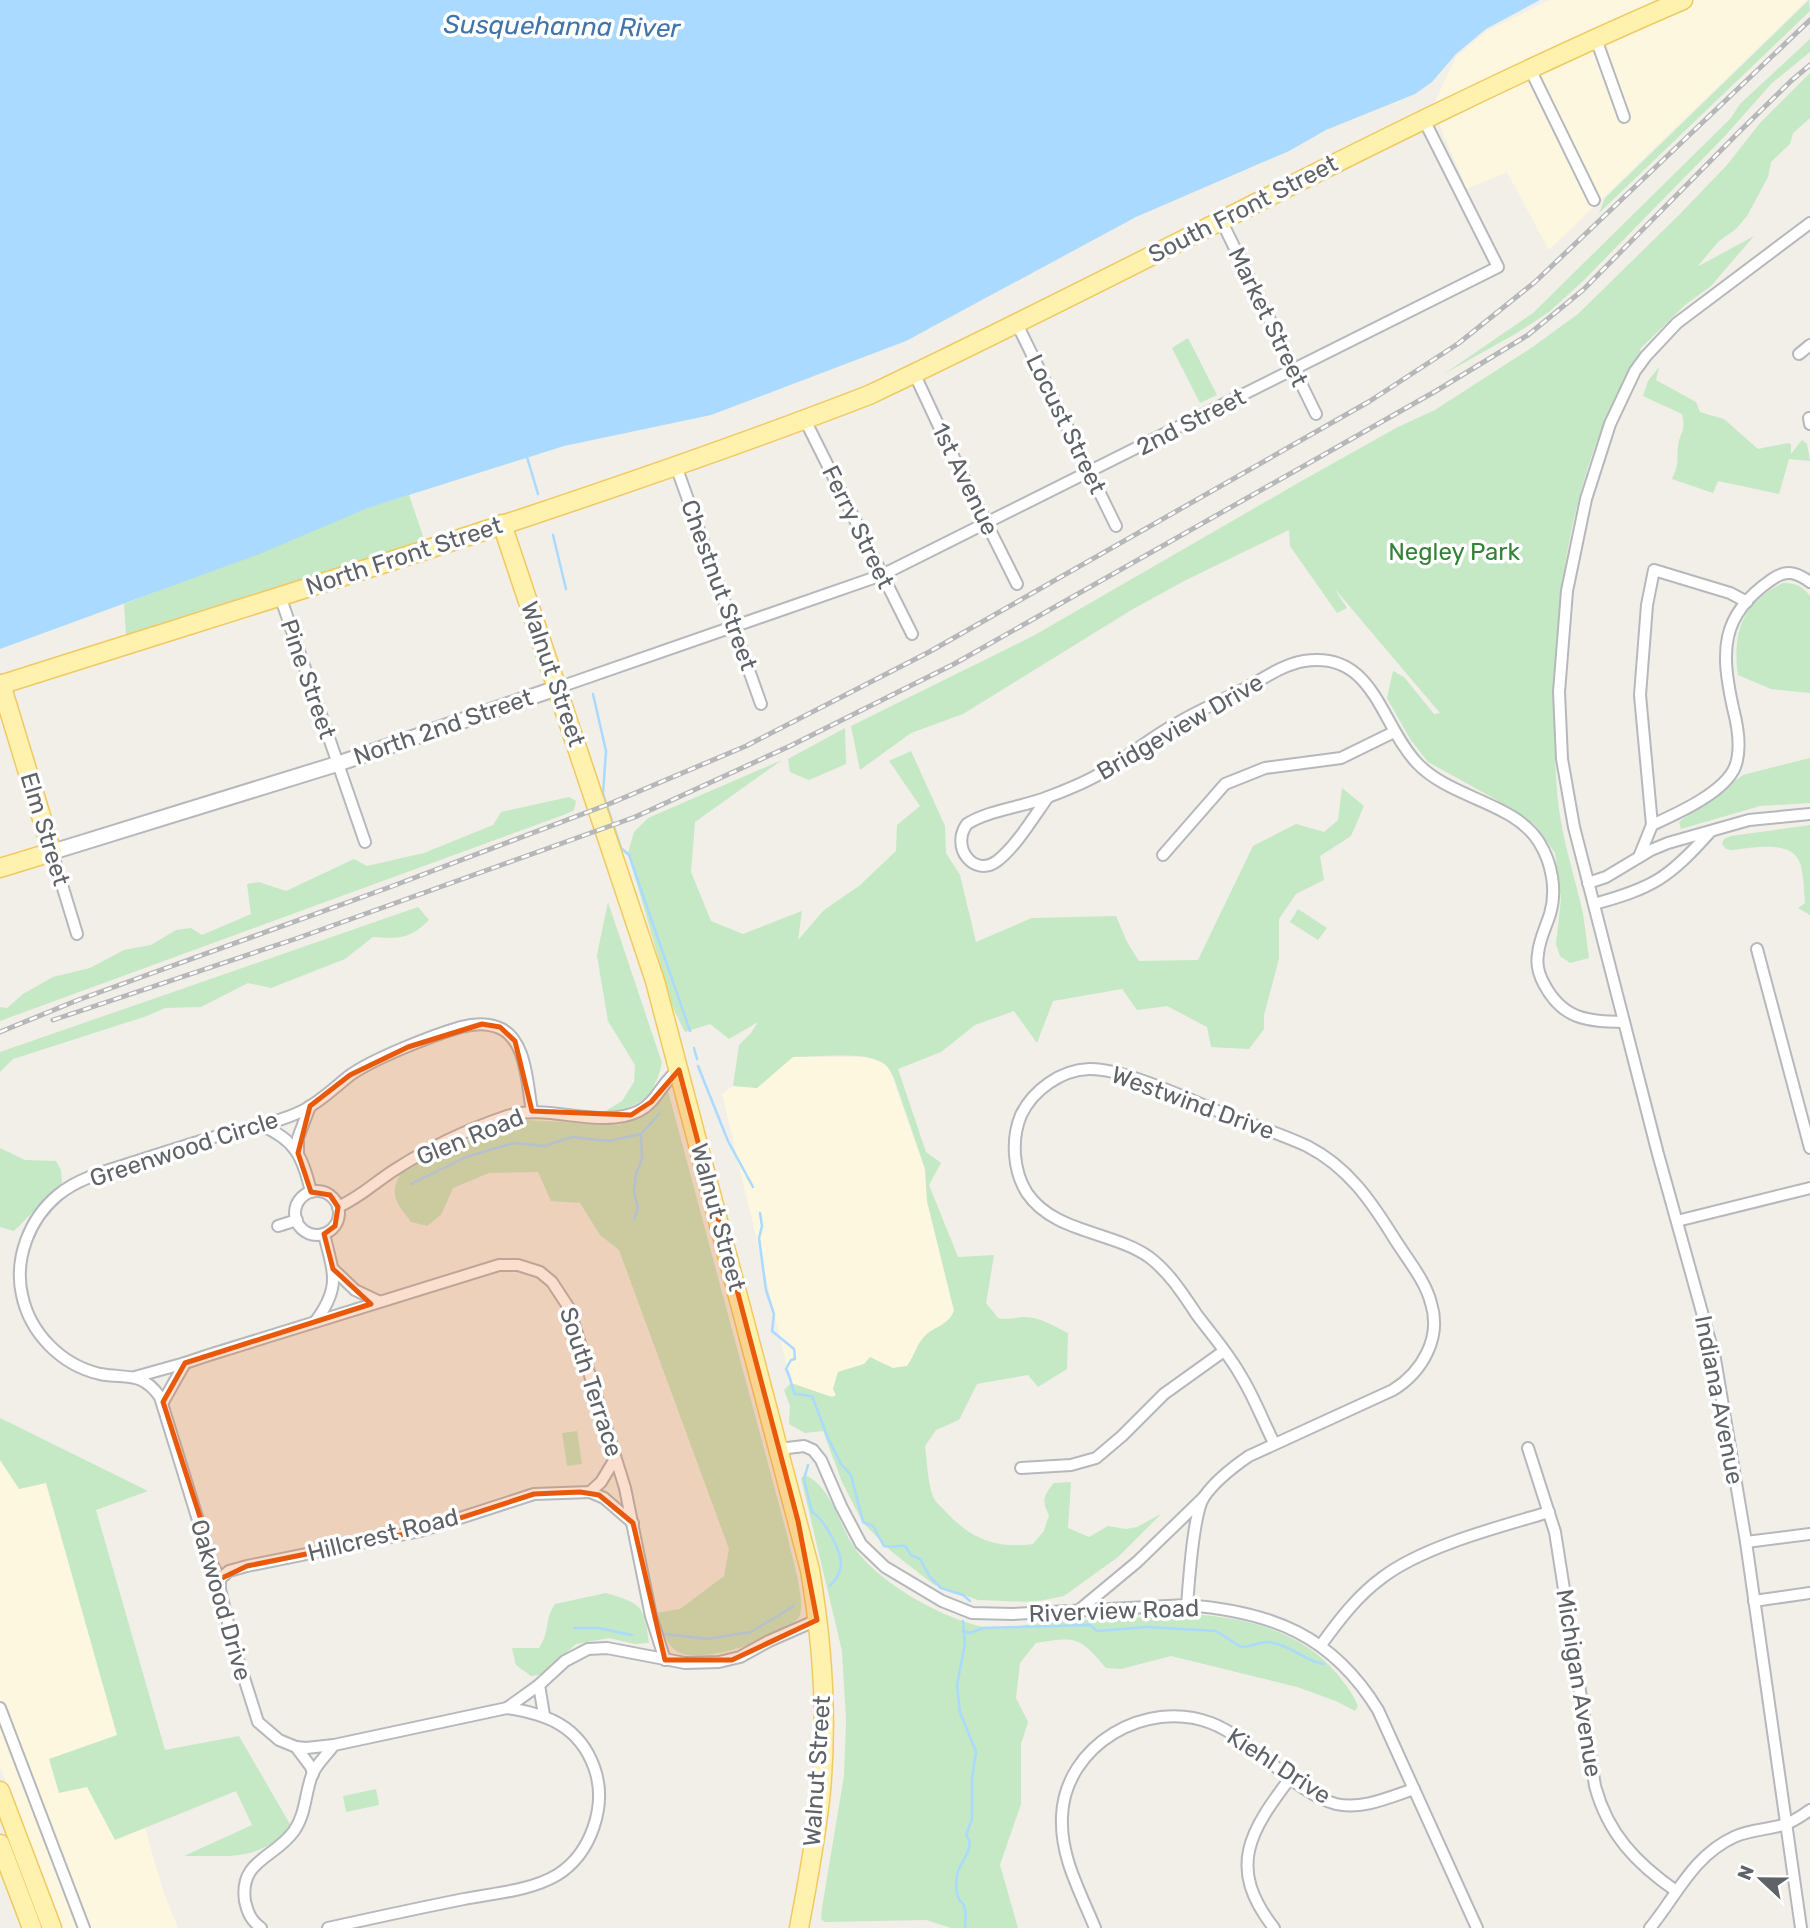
<svg xmlns="http://www.w3.org/2000/svg" width="1810" height="1928" font-family="Rubik,sans-serif">
<style>
.commercial{fill:#fef7e0}
.green{fill:#c5e8c5}
.water{fill:#aadaff}
.lines{fill:none;stroke-linecap:round;stroke-linejoin:round}
.stream{stroke:#aadaff;stroke-width:2.5}
.minor-casing{stroke:#b5b8bc;stroke-width:14}
.tertiary-casing{stroke:#b5b8bc;stroke-width:18}
.primary-casing{stroke:#f2c960;stroke-width:21}
.minor{stroke:#fff;stroke-width:10}
.tertiary{stroke:#fff;stroke-width:14}
.primary{stroke:#fff2af;stroke-width:18}
.rail-casing{stroke:#b6b7b8;stroke-width:5}
.rail{stroke:#fff;stroke-width:2.5;stroke-dasharray:8;stroke-linecap:butt}
.marked{fill:#e8590c;fill-opacity:0.2;stroke:#e8590c;stroke-width:5;stroke-linejoin:round}
.labels{text-anchor:middle;stroke-width:7;stroke-linejoin:round;paint-order:stroke}
.street-label{font-size:24px;fill:#5f6368;stroke:#fff}
.park-label{font-size:24px;fill:#348238;stroke:#fff}
.water-label{font-size:26px;font-style:italic;fill:#4174aa;stroke:#fff}
</style>
<rect width="100%" height="100%" fill="#f1efe8"/>
<g class="commercial">
<polygon points="1550,0 1807,0 1549,250 1507,172 1467,189 1432,108 1456,57 1487,31"/>
<polygon points="793,1057 863,1057 881,1062 889,1068 925,1170 927,1201 954,1311 950,1319 918,1343 914,1357 907,1366 893,1368 864,1364 838,1372 833,1389 836,1395 832,1397 791,1383 722,1094 733,1086 757,1088"/>
<polygon points="0,1451 46,1482 163,1891 178,1928 62,1928 0,1767"/>
</g>
<g class="green">
<polygon points="1809,0 1810,11 1599,213 1605,198"/>
<polygon points="1810,39 1810,52 1771,84 1725,136 1583,281 1549,312 1517,333 1444,374 1533,313 1731,118 1740,104"/>
<path d="M1810,73v45l-17,15 -3,11 -19,18 -3,15 -21,39 -11,13 -17,12 -22,26 57,-31 -43,50 -26,19 -46,45h2c-80,130 -94,292 -84,442 3,38 14,72 23,109 5,18 6,38 9,57l-19,5 -10,-7 -4,-12 5,-45 -6,-46 -19,-27 -41,-27 -67,-37 -18,-23 -23,-41 6,-27 11,6 30,37 6,-1 -106,-125 13,20 -10,5 -47,-67 -1,-16 -103,50 -53,29 -170,105 -52,19 -51,37 -9,-44 182,-90 272,-157 93,-52 37,-17 99,-64 44,-32 102,-100 47,-49 33,-42z"/>
<polygon points="1188,338 1217,395 1200,403 1172,348"/>
<path d="M1659,367l-3,13 40,22 4,10 24,7 34,30 30,-6 3,1v10l11,-14 5,4 3,17 -21,-2 -10,35 -61,-13 -5,12 -41,-14c8,-18 4,-15 6,-33 2,-14 8,-14 4,-32l-39,-18 5,-15z"/>
<polygon points="409,495 425,542 126,636 124,604 256,554 370,507"/>
<path d="M1783,583c13,0 19,3 27,13v97l-39,-4 -33,-14c-6,-42 4,-73 45,-92z"/>
<polygon points="845,728 846,764 809,780 790,772 788,759"/>
<path d="M911,751l34,75 1,27 14,22 16,67 56,-24 84,-2 11,26 12,19 59,-1 55,-114 43,-22 28,8 14,-12 4,-32 22,18 -13,30 -31,20 4,24 -28,14 -17,25v40l-15,56v14l-15,20 -38,-2 -4,-20 -40,-21 -30,4 -15,-21 -69,12 -16,42 -23,-32 -39,14 -34,27 -43,17 28,83 15,11 -12,22 29,72 36,-2 -8,48 12,15c10,2 15,0 24,-1 16,-1 32,9 46,16l-1,36 -29,18 -10,-12 -51,9 -18,36 -23,10 -11,16c2,14 3,43 10,54 2,4 8,8 11,12 25,27 50,37 87,32l11,-13 5,-16c-8,-15 -5,-20 5,-32l17,-1 -3,46 21,9 19,-11 18,3 11,-2 24,-13 -43,43 -54,39 -30,6 -56,-2 -45,-16 -41,-32 -29,-29 -21,-41 -19,-51 -18,2 -16,-9 1,-18 -6,-16 7,-7 41,14 4,-2 -3,-6 5,-17 26,-8 6,-7 23,11 14,-2c8,-11 10,-24 21,-33 10,-7 21,-10 26,-22l-27,-110 -2,-32 -31,-91c-4,-8 -7,-14 -15,-17 -16,-9 -66,-4 -86,-4l-36,31 -24,-2 6,-41 12,-12 7,-11 -29,17 -19,-15 -25,8 -12,-24 -45,-155 6,-21 14,-14 134,-58 -87,62 -4,50 20,49 32,13 59,-23 -4,29 26,-30 35,-24 37,-35 1,-26 23,-19 -31,-45z"/>
<polygon points="1810,758 1810,803 1760,806 1681,829 1679,822 1743,775"/>
<polygon points="569,797 576,801 574,810 566,814 0,1021 0,1007 7,1008 23,994 53,977 90,968 124,950 151,945 176,930 191,928 202,935 251,914 247,884 259,882 286,891 354,859 367,866 424,853 493,825 501,812"/>
<path d="M1810,825v90l-12,-7 7,-5c-1,-12 -1,-28 -5,-40 -8,-24 -49,-15 -68,-13l-6,-1 -4,-5 2,-5 7,-3z"/>
<path d="M608,902l54,161c-9,36 -22,45 -58,49l18,-11 12,-19 1,-17 -27,-44 -11,-66z"/>
<path d="M418,907l11,13c-19,19 -30,19 -56,17l-28,22 -74,29 -23,-5 -47,24 -36,1 -18,8 -134,43 -13,13v-20z"/>
<polygon points="1298,909 1327,928 1318,940 1290,922"/>
<path d="M668,1091l120,447c3,16 19,66 11,79 -14,20 -103,51 -124,33 -11,-9 -14,-24 -19,-37l24,-4 44,-33 5,-27 -110,-299 -19,-15 -20,-32 -29,-2 -13,-29 -49,1 -36,15 -12,27 -14,11 -16,-4c-15,-20 -23,-27 -9,-51l89,-42 36,-9 92,5 29,-14z"/>
<polygon points="0,1148 25,1160 56,1161 61,1170 62,1183 14,1231 0,1227"/>
<path d="M0,1418l148,73 -52,19 69,240 74,-14 52,90c-33,37 -62,29 -107,30l68,-31 -16,-34 -121,49 -28,-53 -28,6 -10,-34 68,-24 -71,-252 -27,6 -19,-29z"/>
<polygon points="577,1431 582,1464 567,1466 562,1433"/>
<path d="M805,1475c26,12 33,46 47,69 22,37 95,78 138,84 16,2 36,-4 52,-5 29,-3 57,-3 85,-5 25,-1 51,-5 75,-3 50,4 103,19 136,60 8,10 15,19 20,31l-3,5 -19,-10 -39,-14 -126,-31 -50,13 -15,-1c-26,-31 -30,-32 -70,-25l-16,20 -4,35 12,24 -7,22v60l-21,61 18,63h-67l-25,-8 -101,2 -4,-3 1,-11 22,-132 2,-56 -4,-69 -41,-173z"/>
<path d="M606,1593c37,11 38,13 43,50l-14,1 -26,-6 -33,6 -36,31 -9,1 -15,-11 -4,-17h27c11,-16 5,-27 16,-44z"/>
<polygon points="376,1789 379,1805 346,1812 343,1796"/>
</g>
<polygon class="water" points="0,0 1540,0 1486,29 1456,54 1432,82 1415,94 1326,130 1289,151 1136,217 906,341 711,415 564,446 368,508 262,553 0,649"/>
<g class="lines">
<g class="stream">
<polyline points="527,457 538,494"/>
<polyline points="553,535 566,589"/>
<polyline points="593,694 606,751 603,794 621,848 629,855 690,1031"/>
<polyline points="694,1048 697,1059"/>
<polyline points="698,1066 728,1141 753,1187"/>
<polyline points="411,1184 466,1157 514,1143 545,1146 572,1137 609,1141 641,1134 659,1114"/>
<path d="M760,1213l2,13 -3,12 7,52 8,24 -2,17 22,18 1,10 -4,1 -5,9c5,8 5,17 9,25l17,2 16,42 13,26 10,11 12,47 10,4 11,20c8,2 13,-1 21,0l6,9 9,4 10,18 11,11 22,7 7,6"/>
<polyline points="634,1219 638,1208 634,1192 636,1174 642,1159 641,1134"/>
<path d="M808,1465l-4,14 8,33c12,7 30,39 29,54 -1,8 -5,13 -11,20"/>
<path d="M963,1621l2,23 -8,41 3,28 16,38 -4,28v40l-6,16c11,13 -7,27 -9,40 -1,6 -1,16 1,22 2,6 4,3 6,9 3,6 1,16 1,22"/>
<polyline points="574,1628 598,1628 632,1635"/>
<path d="M963,1631l7,2 13,-5 107,-3 7,6 51,-4 68,4 25,16c9,0 19,-5 27,-5 19,1 42,22 56,22"/>
<polyline points="665,1634 707,1639 751,1632 794,1606"/>
</g>
<g class="minor-casing">
<g id="minor">
<polyline points="1596,39 1624,117"/>
<polyline points="1530,69 1594,200"/>
<polyline points="1221,220 1316,414"/>
<polyline points="1016,322 1116,526"/>
<polyline points="1799,354 1810,345"/>
<polyline points="914,373 950,450 1017,584"/>
<polyline points="1809,418 1810,424"/>
<polyline points="805,420 912,634"/>
<polyline points="676,466 761,704"/>
<polyline points="280,596 365,842"/>
<polyline points="557,688 882,575 1498,267 1424,120"/>
<path d="M1048,797c18,-7 37,-14 53,-24 26,-15 49,-35 75,-49 21,-13 44,-22 66,-34 20,-10 39,-25 62,-29 70,-11 76,63 113,102 34,36 97,39 122,79 13,21 18,48 11,72 -4,13 -11,26 -12,40 -2,11 1,21 6,30 19,36 43,37 80,38"/>
<path d="M1048,797c-13,18 -33,51 -51,64 -23,17 -47,-14 -30,-37 22,-14 56,-17 81,-27z"/>
<polyline points="1652,825 1640,695 1647,605 1654,570 1730,593 1747,602"/>
<polyline points="52,852 77,934"/>
<polyline points="1163,855 1225,784 1265,768 1341,758 1394,732"/>
<path d="M1639,857l13,-32c24,-11 72,-32 83,-58 7,-18 3,-40 -2,-59 -12,-55 -14,-92 38,-128 15,-11 25,-8 39,2"/>
<polyline points="1588,883 1606,877 1651,850 1668,843 1749,820 1810,814"/>
<path d="M1594,904c59,-16 75,-26 116,-72"/>
<polyline points="1757,949 1810,1148"/>
<path d="M260,1125c35,14 43,32 51,67"/>
<polyline points="298,1153 298,1138 310,1106"/>
<circle cx="317" cy="1213" r="22"/>
<path d="M338,1207c23,-10 37,-25 58,-38 34,-22 73,-40 111,-53 41,-13 93,14 132,-5 18,-9 23,-30 40,-41"/>
<polyline points="1677,1221 1810,1188"/>
<polyline points="278,1226 297,1220"/>
<polyline points="333,1269 355,1290 378,1301"/>
<path d="M315,1322c27,-36 18,-50 9,-88"/>
<polyline points="135,1377 185,1363"/>
<polyline points="163,1402 185,1363 209,1355 499,1265 518,1265 540,1272 552,1282 569,1308 625,1488 651,1616 665,1660"/>
<path d="M1528,1448l27,84 40,254c13,48 41,77 81,105"/>
<path d="M779,1449l25,-3 9,4 8,10 20,46 20,38 24,23 57,34 30,12 41,1 174,-9c85,7 145,30 191,105l99,218"/>
<polyline points="1021,1468 1071,1465 1096,1458 1122,1436 1164,1394 1224,1351"/>
<polyline points="590,1492 604,1498 633,1523"/>
<polyline points="1746,1542 1810,1534"/>
<polyline points="220,1579 229,1571 247,1566 420,1531 534,1494 590,1492 601,1482 615,1459"/>
<polyline points="1754,1601 1810,1593"/>
<path d="M1187,1605c2,-23 6,-92 17,-108 11,-16 29,-30 45,-41l144,-66c29,-18 49,-52 38,-87 -6,-23 -24,-44 -37,-65 -23,-37 -46,-71 -87,-92 -26,-12 -54,-21 -80,-31 -35,-14 -103,-47 -138,-46 -28,1 -56,21 -68,46 -10,24 -8,56 6,78 27,40 85,38 122,64 20,15 34,37 48,58 15,20 32,39 44,61 13,21 22,45 33,67"/>
<polyline points="1078,1611 1137,1562 1203,1498"/>
<path d="M1321,1645c18,-25 37,-50 62,-68 41,-31 116,-50 166,-65"/>
<polyline points="539,1685 544,1715"/>
<polyline points="0,1708 84,1928"/>
<polyline points="296,1747 306,1748 334,1745"/>
<path d="M313,1774l-2,-7 -15,-20 -17,-7 -21,-18 -26,-82 -12,-51v-10l-9,-17 -51,-165c-18,-26 -33,-18 -60,-23 -39,-9 -70,-41 -78,-79 -8,-36 7,-76 36,-100 18,-15 44,-23 67,-30 32,-10 64,-21 96,-30 27,-7 56,-12 81,-24 18,-9 32,-23 47,-35 23,-17 84,-41 112,-49 11,-3 25,-4 36,0 30,10 30,58 35,84"/>
<path d="M261,1928c-10,-8 -13,-14 -16,-27 -6,-41 30,-43 49,-70 12,-17 11,-38 18,-56 5,-12 15,-20 22,-30l173,-37 32,-23 26,-24 23,-12 19,-1 78,15 34,-1 21,-5 29,-16 48,-21"/>
<path d="M328,1928c45,-10 91,-20 136,-29 30,-6 66,-8 93,-24 34,-21 51,-70 37,-108 -15,-41 -47,-53 -87,-59"/>
<path d="M1095,1928c-15,-37 -35,-71 -33,-112 3,-71 84,-118 149,-93 44,17 83,70 125,81 26,6 54,-7 78,-15"/>
<path d="M1274,1928c-48,-61 -24,-97 17,-151"/>
<path d="M1650,1928c27,-33 43,-72 84,-91 17,-8 35,-7 52,-13 8,-3 17,-9 24,-14"/>
<polyline points="1801,1928 1746,1542 1715,1359 1658,1154 1574,827 1562,759 1559,692 1567,591 1586,499 1610,424 1635,371 1646,356 1677,323 1810,223"/>
</g>
</g>
<g class="tertiary-casing">
<polyline id="tertiary" points="52,852 337,764 557,688"/>
</g>
<g class="primary-casing">
<g id="primary">
<path d="M502,524l153,457 155,589c13,76 18,154 10,230 -5,43 -13,86 -21,128"/>
<path d="M0,685c291,-93 584,-180 869,-290 273,-129 537,-276 814,-395"/>
<polyline points="0,868 52,852 1,684"/>
<polyline points="0,1791 52,1928"/>
<polyline points="0,1844 32,1928"/>
</g>
</g>
<use href="#minor" class="minor"/>
<use href="#tertiary" class="tertiary"/>
<use href="#primary" class="primary"/>
<g class="rail-casing">
<g id="rail">
<polyline points="53,1020 298,938 635,817 790,746 954,664 1436,391 1528,335 1583,290 1738,133 1791,81 1810,65"/>
<polyline points="0,1032 78,1000 390,887 609,804 746,746 929,652 1370,401 1459,343 1535,282 1810,20"/>
</g>
</g>
<use href="#rail" class="rail"/>
</g>
<path class="marked" d="M482,1024l18,3 15,14 17,70 99,4 20,-13 28,-32 119,451 19,99 -85,40h-67l-32,-137 -34,-28 -19,-3 -46,2 -114,37 -173,35 -27,13 -57,-177 22,-39 186,-59 -38,-35 -9,-35 11,-8 3,-19 -8,-12 -19,-3 -13,-39 12,-47 40,-31 58,-28z"/>
<g class="labels">
<g class="street-label">
<text transform="translate(1243 209) rotate(-27)" y="8">South Front Street</text>
<text transform="translate(1268 317) rotate(64)" y="8">Market Street</text>
<text transform="translate(1191 422) rotate(-27)" y="8">2nd Street</text>
<text transform="translate(1066 424) rotate(64)" y="8">Locust Street</text>
<text transform="translate(965 479) rotate(64)" y="8">1st Avenue</text>
<text transform="translate(858 527) rotate(64)" y="8">Ferry Street</text>
<text transform="translate(404 556) rotate(-18)" y="8">North Front Street</text>
<text transform="translate(719 585) rotate(70)" y="8">Chestnut Street</text>
<text transform="translate(553 674) rotate(71)" y="8">Walnut Street</text>
<text transform="translate(308 679) rotate(71)" y="8">Pine Street</text>
<text transform="translate(443 727) rotate(-19)" y="8">North 2nd Street</text>
<text transform="translate(1180 727) rotate(-30)" y="8">Bridgeview Drive</text>
<text transform="translate(45 829) rotate(73)" y="8">Elm Street</text>
<text transform="translate(1193 1103) rotate(20)" y="8">Westwind Drive</text>
<text transform="translate(470 1137) rotate(-22)" y="8">Glen Road</text>
<text transform="translate(184 1149) rotate(-18)" y="8">Greenwood Circle</text>
<text transform="translate(718 1217) rotate(75)" y="8">Walnut Street</text>
<text transform="translate(591 1382) rotate(72)" y="8">South Terrace</text>
<text transform="translate(1719 1400) rotate(79)" y="8">Indiana Avenue</text>
<text transform="translate(383 1535) rotate(-14)" y="8">Hillcrest Road</text>
<text transform="translate(221 1600) rotate(74)" y="8">Oakwood Drive</text>
<text transform="translate(1114 1611) rotate(-2)" y="8">Riverview Road</text>
<text transform="translate(1579 1683) rotate(81)" y="8">Michigan Avenue</text>
<text transform="translate(1279 1766) rotate(33)" y="8">Kiehl Drive</text>
<text transform="translate(817 1771) rotate(-86)" y="8">Walnut Street</text>
</g>
<g class="park-label">
<text x="1454" y="560">Negley Park</text>
</g>
<g class="water-label">
<text transform="translate(562 26) rotate(1)" y="9">Susquehanna River</text>
</g>
</g>
<g transform="translate(1761 1879) rotate(292)" stroke="#ffffff" stroke-width="5" paint-order="stroke">
<path d="M0-5L12 26L0 18L-12 26Z" fill="#5f6368"/>
<text y="-10" font-size="19" font-weight="bold" text-anchor="middle" fill="#5f6368">N</text>
</g>
</svg>
